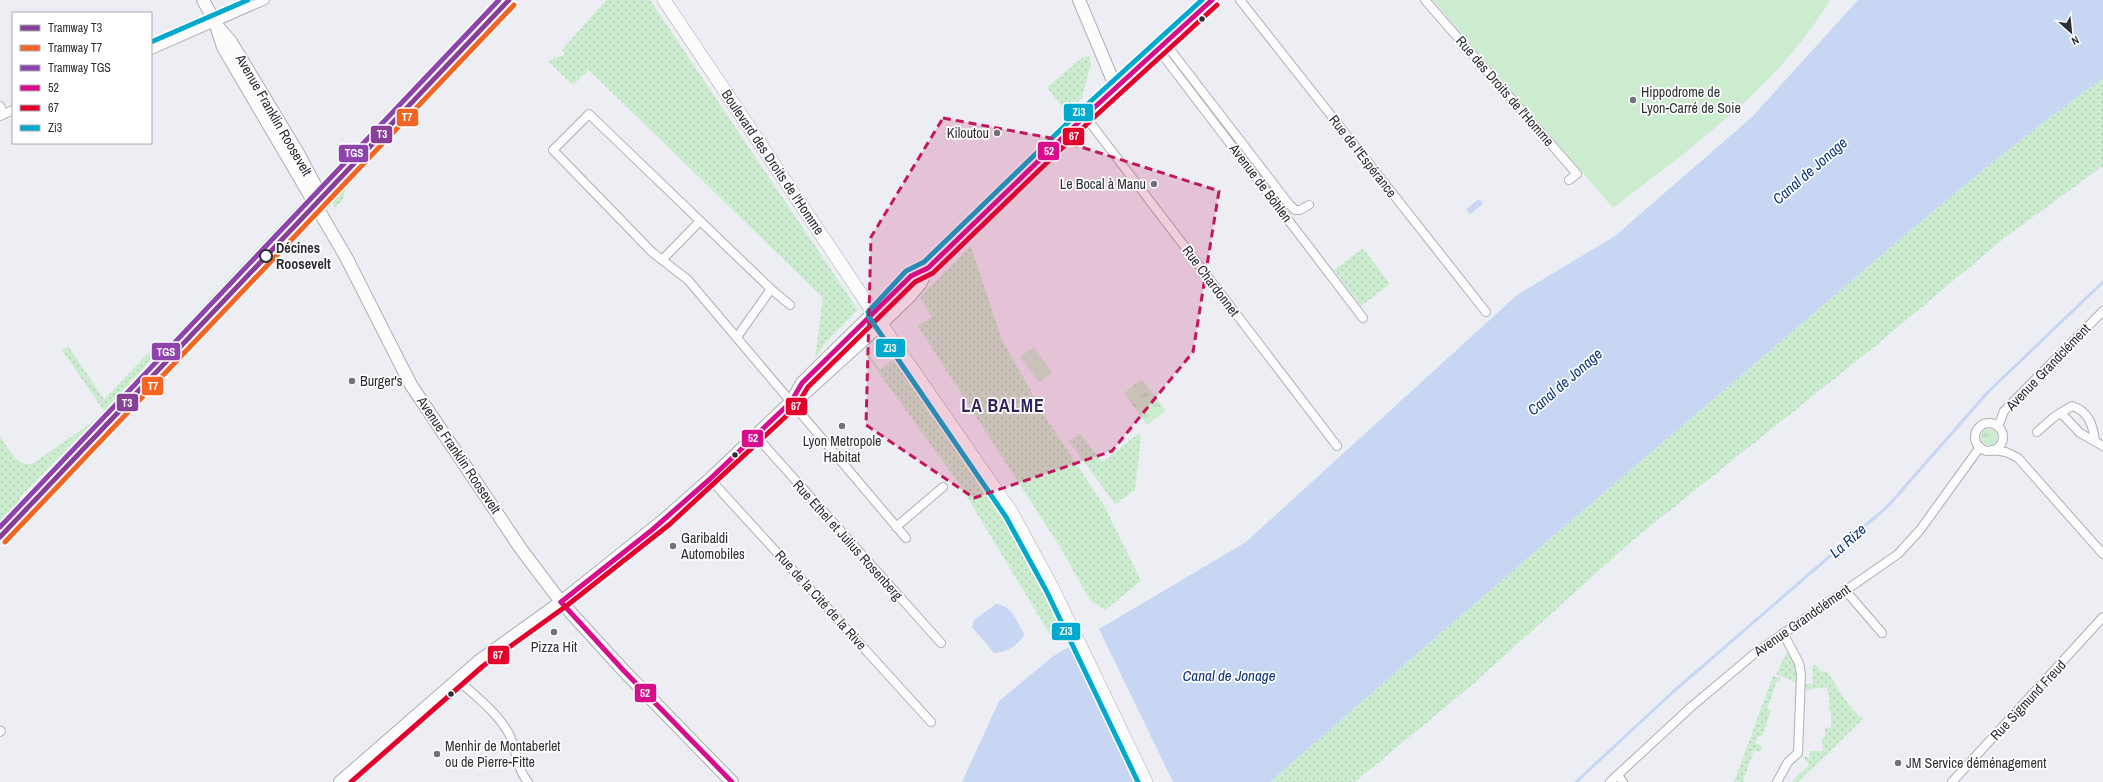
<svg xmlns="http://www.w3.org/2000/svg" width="2103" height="782" font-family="'Archivo Narrow',sans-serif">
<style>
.grass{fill:url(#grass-dots)}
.park{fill:url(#park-tufts)}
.pitch{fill:#ccecd0}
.water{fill:#c6d6f3}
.pier{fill:#eceef4}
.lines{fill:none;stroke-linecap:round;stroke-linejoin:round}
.stream{stroke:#c6d6f3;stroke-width:3}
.street-casing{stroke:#adafb3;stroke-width:10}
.secondary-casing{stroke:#adafb3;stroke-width:14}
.primary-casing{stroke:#adafb3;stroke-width:14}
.street{stroke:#fcfcfd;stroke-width:8}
.secondary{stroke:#fcfcfd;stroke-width:12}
.primary{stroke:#fcfcfd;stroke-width:13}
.bus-1-casing{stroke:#fff;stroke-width:8}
.bus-2-casing{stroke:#fff;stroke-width:8}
.bus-3-casing{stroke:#fff;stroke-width:8}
.bus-1{stroke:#d80d8c;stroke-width:5}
.bus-2{stroke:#e4002b;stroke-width:5}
.bus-3{stroke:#00a9ce;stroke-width:5}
.tram-1-casing{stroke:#fff;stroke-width:8}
.tram-2-casing{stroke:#fff;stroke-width:8}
.tram-3-casing{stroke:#fff;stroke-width:8}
.tram-1{stroke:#873f98;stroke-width:5}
.tram-2{stroke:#f26522;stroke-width:5}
.tram-3{stroke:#8e44ad;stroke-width:5}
.marked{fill:#c2185b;fill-opacity:0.2;stroke:#c2185b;stroke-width:3;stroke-dasharray:8 5;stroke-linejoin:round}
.bus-dot{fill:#2d2f33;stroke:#fff;stroke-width:1.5}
.poi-dot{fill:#707277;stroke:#fff;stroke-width:1.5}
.stop-dot{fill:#fff;stroke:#2d2f33;stroke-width:2}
.labels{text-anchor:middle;stroke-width:3.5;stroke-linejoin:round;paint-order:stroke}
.street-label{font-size:14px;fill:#2d2f33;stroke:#fff}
.poi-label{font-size:14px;fill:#2d2f33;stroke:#fff;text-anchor:start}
.stop-label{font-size:14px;font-weight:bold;fill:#2d2f33;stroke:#fff;text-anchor:start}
.water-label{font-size:15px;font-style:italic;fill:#0c327b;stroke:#fff}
.district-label{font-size:18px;font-weight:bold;letter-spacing:1px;fill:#31235d;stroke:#fff}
.line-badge{stroke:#fff;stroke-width:1.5}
.badge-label{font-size:11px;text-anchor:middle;font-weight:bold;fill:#fff}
</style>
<defs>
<pattern id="grass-dots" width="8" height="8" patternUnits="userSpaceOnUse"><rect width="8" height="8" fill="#ccecd0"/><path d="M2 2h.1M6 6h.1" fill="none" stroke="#b0cbb3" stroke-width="1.8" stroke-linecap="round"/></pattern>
<pattern id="park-tufts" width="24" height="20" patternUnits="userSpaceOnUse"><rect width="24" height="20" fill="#ccecd0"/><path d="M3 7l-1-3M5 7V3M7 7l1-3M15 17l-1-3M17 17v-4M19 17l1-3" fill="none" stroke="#b0cbb3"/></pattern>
</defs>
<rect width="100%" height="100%" fill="#eceef4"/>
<g class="grass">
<polygon points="606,0 650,0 858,310 827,341 815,358 823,298 589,70 573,85 548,61 565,54 562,50"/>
<polygon points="1089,56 1091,63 1082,98 1066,112 1047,87 1082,58"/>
<path d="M2103,78v88l-96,70 -133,111 -241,193 -161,145 -117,97h-85c163,-143 328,-285 494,-426 111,-95 220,-192 339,-278z"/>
<polygon points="400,102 402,103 326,180"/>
<polygon points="348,183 342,201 335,208 332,202"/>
<path d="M299,204l2,3h-3l1,2 -4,6 -295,312v-91c8,11 18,35 35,26l60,-42 -76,78 1,2z"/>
<polygon points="971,246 1001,338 1045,417 1105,507 1141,581 1105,610 1090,600 1060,547 918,326 932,317 920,297"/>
<polygon points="1363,248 1390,284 1361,306 1334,270"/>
<polygon points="68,346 104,399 153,348 157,353 104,411 62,350"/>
<polygon points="868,354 880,370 898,356 1023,543 1061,615 1058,617 1065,631 1052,638 958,482 866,355"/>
<polygon points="1080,433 1102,462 1138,434 1141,437 1135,490 1115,504 1069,441"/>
<polygon points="1788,650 1796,664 1796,682 1776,674"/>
<path d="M1815,664l6,7 6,1c12,16 19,34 36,47l-65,63h-7l18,-17 -6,-8h7v-6h13l-1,-13 3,-1v-9l6,-1v-16l-3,-3 2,-4 -3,-17 -21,3v-6l7,-1 -1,-17z"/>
<polygon points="1773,676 1781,678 1779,682 1777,681 1767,709 1771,710 1762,737 1758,736 1755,743 1762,746 1760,752 1754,750 1743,782 1734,782"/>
</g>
<g class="park">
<polygon points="1142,379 1166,411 1147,425 1124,393"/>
<circle cx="1989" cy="437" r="8"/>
</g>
<g class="pitch">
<path d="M1433,0h397c-52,87 -138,147 -217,208z"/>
<polygon points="1034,347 1052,373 1039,382 1020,357"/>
</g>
<g class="water">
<path d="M1858,0h245v78c-119,86 -228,183 -339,278 -166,141 -331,283 -494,426h-308l37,-81 53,-44 194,-115 271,-247 98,-59 137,-119z"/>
<polygon points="1479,199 1483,204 1470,214 1466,209"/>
<path d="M996,604c17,2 20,17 28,30 -4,11 -19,19 -30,19l-22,-26 2,-7z"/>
</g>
<polygon class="pier" points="1098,627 1173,782 1137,782 1071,643"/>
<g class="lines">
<polyline class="stream" points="1576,782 1674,691 1888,506 1987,393 2103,282"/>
<g class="street-casing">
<g id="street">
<polyline points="1240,0 1486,312"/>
<polyline points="1425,0 1577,174 1569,180"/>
<polyline points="1165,43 1289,204 1295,210 1300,210 1309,205"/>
<polyline points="1158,49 1363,318"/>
<polyline points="151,50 265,0"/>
<polyline points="0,106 4,114"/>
<polyline points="0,116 13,110"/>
<polyline points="1085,116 1337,446"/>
<polyline points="662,260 700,221"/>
<polyline points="771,289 790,305"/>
<polyline points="737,337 771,289 589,114 553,150 652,252 688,280 906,538"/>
<polyline points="2061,413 2080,433 2103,446"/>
<circle cx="1989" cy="437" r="14"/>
<polyline points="1998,427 2004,411 2103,311"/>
<path d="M2037,432l17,-15 18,-11c17,5 21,20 23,35"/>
<polyline points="756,436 941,643"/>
<polyline points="1992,450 2006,452 2018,458 2103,554"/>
<polyline points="710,479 931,722"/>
<polyline points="896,527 943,487"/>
<polyline points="1845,590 1882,633"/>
<path d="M458,680c17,16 40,33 51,54 8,16 7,34 19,48"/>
<polyline points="0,732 1,731"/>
<polyline points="1618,775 1623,782"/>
<polyline points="1610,782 1691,707 1754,654 1898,554 1920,530 1980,447"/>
<polyline points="1777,782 1788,762 1798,753 1801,675 1799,663 1783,633"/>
<polyline points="1952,782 2103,617"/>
</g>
</g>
<g class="secondary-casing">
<g id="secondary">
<polyline points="203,0 215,22 223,47 346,257 411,385 521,549 561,602 624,671 732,782"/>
<polyline points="1079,0 1116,88"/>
<polyline points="219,28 231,42 298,153 324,202"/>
<polyline points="793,399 802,383 813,372 902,285 911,276 928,268 1085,116 1212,0"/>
<polyline points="340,782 479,661 561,602 665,519 710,479 791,402 808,390 881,324 910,296 920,284 928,268"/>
</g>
</g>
<g class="primary-casing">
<polyline id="primary" points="664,0 881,324 1012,513 1053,589 1146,782"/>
</g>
<use href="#street" class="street"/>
<use href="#secondary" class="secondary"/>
<use href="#primary" class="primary"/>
<g class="bus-1-casing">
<g id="bus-1">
<polyline points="561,602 652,530 710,479 791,402 802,383 911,276 928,268 1085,116 1212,0"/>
<polyline points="561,602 624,671 732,782"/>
</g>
</g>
<g class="bus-2-casing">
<polyline id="bus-2" points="351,782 483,666 565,607 670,524 796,407 808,387 915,282 933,273 1090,121 1217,5"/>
</g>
<g class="bus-3-casing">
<g id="bus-3">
<polyline points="151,42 248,0"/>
<polyline points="1138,782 1047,592 1006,517 869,317 868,312 906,271 924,262 1080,111 1202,0"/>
</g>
</g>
<use href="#bus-1" class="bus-1"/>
<use href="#bus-2" class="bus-2"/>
<use href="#bus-3" class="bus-3"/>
<g class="tram-1-casing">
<polyline id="tram-1" points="0,537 509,0"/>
</g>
<g class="tram-2-casing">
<polyline id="tram-2" points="5,542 514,5"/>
</g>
<g class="tram-3-casing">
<polyline id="tram-3" points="0,527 499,0"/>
</g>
<use href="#tram-1" class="tram-1"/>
<use href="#tram-2" class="tram-2"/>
<use href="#tram-3" class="tram-3"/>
</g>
<path class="marked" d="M943,118l113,21 163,52 -26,161 -81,99 -138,47 -108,-73 5,-188z"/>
<g class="bus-dot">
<circle cx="1202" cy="19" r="3.5"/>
<circle cx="735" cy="455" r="3.5"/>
<circle cx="451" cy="694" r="3.5"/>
</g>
<g class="poi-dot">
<circle cx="1633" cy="100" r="4"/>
<circle cx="997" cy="133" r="4"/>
<circle cx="1154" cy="184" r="4"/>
<circle cx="352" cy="381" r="4"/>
<circle cx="842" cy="426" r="4"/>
<circle cx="673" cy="546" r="4"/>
<circle cx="554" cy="632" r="4"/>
<circle cx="437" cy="754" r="4"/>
<circle cx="1898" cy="763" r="4"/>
</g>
<circle class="stop-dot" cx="266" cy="256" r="6"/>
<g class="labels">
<g class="street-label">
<text transform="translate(1505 91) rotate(49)" y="5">Rue des Droits de l'Homme</text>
<text transform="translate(274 115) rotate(60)" y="5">Avenue Franklin Roosevelt</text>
<text transform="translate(1363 156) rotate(52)" y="5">Rue de l'Espérance</text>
<text transform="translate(773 162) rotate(56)" y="5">Boulevard des Droits de l'Homme</text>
<text transform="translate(1261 183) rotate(53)" y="5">Avenue de Böhlen</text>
<text transform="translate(1211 281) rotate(53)" y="5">Rue Chardonnet</text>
<text transform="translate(2048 367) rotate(-46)" y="5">Avenue Grandclément</text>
<text transform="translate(459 455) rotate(56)" y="5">Avenue Franklin Roosevelt</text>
<text transform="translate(848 540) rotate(48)" y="5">Rue Ethel et Julius Rosenberg</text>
<text transform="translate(821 600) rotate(48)" y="5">Rue de la Cité de la Rive</text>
<text transform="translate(1802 620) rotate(-35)" y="5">Avenue Grandclément</text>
<text transform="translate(2028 700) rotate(-47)" y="5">Rue Sigmund Freud</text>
</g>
<g class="poi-label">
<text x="1641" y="97">Hippodrome de<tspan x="1641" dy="16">Lyon-Carré de Soie</tspan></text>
<text x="989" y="138" text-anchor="end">Kiloutou</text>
<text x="1146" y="189" text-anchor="end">Le Bocal à Manu</text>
<text x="360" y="386">Burger's</text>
<text x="842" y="446" text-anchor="middle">Lyon Metropole<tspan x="842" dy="16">Habitat</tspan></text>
<text x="681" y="543">Garibaldi<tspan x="681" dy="16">Automobiles</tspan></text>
<text x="554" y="652" text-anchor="middle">Pizza Hit</text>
<text x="445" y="751">Menhir de Montaberlet<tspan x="445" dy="16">ou de Pierre-Fitte</tspan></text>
<text x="1906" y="768">JM Service déménagement</text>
</g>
<g class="stop-label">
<text x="276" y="253">Décines<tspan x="276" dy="16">Roosevelt</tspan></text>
</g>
<g class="water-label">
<text transform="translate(1810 171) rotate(-41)" y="5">Canal de Jonage</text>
<text transform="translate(1565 382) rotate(-41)" y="5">Canal de Jonage</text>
<text transform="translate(1848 541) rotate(-41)" y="5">La Rize</text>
<text x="1229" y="681">Canal de Jonage</text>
</g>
<g class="district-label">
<text x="1003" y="412">LA BALME</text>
</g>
</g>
<g class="line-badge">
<rect x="1063" y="103" width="31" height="19" rx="4" fill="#00a9ce"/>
<rect x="396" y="108" width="23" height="19" rx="4" fill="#f26522"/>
<rect x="370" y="125" width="23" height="19" rx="4" fill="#873f98"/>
<rect x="1062" y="127" width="23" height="19" rx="4" fill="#e4002b"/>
<rect x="1037" y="141" width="23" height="20" rx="4" fill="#d80d8c"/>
<rect x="338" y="144" width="31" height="19" rx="4" fill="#8e44ad"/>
<rect x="875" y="338" width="31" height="20" rx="4" fill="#00a9ce"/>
<rect x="151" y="342" width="30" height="19" rx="4" fill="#8e44ad"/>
<rect x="141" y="376" width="23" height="20" rx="4" fill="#f26522"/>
<rect x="116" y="393" width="23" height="19" rx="4" fill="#873f98"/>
<rect x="785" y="397" width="23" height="19" rx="4" fill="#e4002b"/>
<rect x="741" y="429" width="23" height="19" rx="4" fill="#d80d8c"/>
<rect x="1051" y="622" width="30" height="19" rx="4" fill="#00a9ce"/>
<rect x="487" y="645" width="23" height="20" rx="4" fill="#e4002b"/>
<rect x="634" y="683" width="23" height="20" rx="4" fill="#d80d8c"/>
</g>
<g class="badge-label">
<text x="1079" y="116">Zi3</text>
<text x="407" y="121">T7</text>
<text x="382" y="138">T3</text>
<text x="1074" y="140">67</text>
<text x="1049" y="155">52</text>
<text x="354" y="157">TGS</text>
<text x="890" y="352">Zi3</text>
<text x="166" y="356">TGS</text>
<text x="153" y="390">T7</text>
<text x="127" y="407">T3</text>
<text x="796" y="410">67</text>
<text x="753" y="442">52</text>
<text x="1066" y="635">Zi3</text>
<text x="498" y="659">67</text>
<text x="645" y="697">52</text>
</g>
<rect x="12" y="12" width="140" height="132" fill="#ffffff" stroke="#abacad"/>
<rect x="20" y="25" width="20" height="6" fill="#873f98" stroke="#abacad"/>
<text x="48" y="32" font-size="12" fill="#2d2f33">Tramway T3</text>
<rect x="20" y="45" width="20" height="6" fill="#f26522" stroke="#abacad"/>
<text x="48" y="52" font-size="12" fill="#2d2f33">Tramway T7</text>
<rect x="20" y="65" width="20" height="6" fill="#8e44ad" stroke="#abacad"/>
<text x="48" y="72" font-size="12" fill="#2d2f33">Tramway TGS</text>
<rect x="20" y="85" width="20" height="6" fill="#d80d8c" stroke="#abacad"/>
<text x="48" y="92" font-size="12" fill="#2d2f33">52</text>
<rect x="20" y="105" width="20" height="6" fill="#e4002b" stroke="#abacad"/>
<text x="48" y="112" font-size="12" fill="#2d2f33">67</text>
<rect x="20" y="125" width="20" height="6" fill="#00a9ce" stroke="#abacad"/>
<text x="48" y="132" font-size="12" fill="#2d2f33">Zi3</text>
<g transform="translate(2071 32) rotate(153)" stroke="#ffffff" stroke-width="3" paint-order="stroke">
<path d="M0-3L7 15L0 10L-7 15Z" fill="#2d2f33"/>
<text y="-6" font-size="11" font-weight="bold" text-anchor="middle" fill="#2d2f33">N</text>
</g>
</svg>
